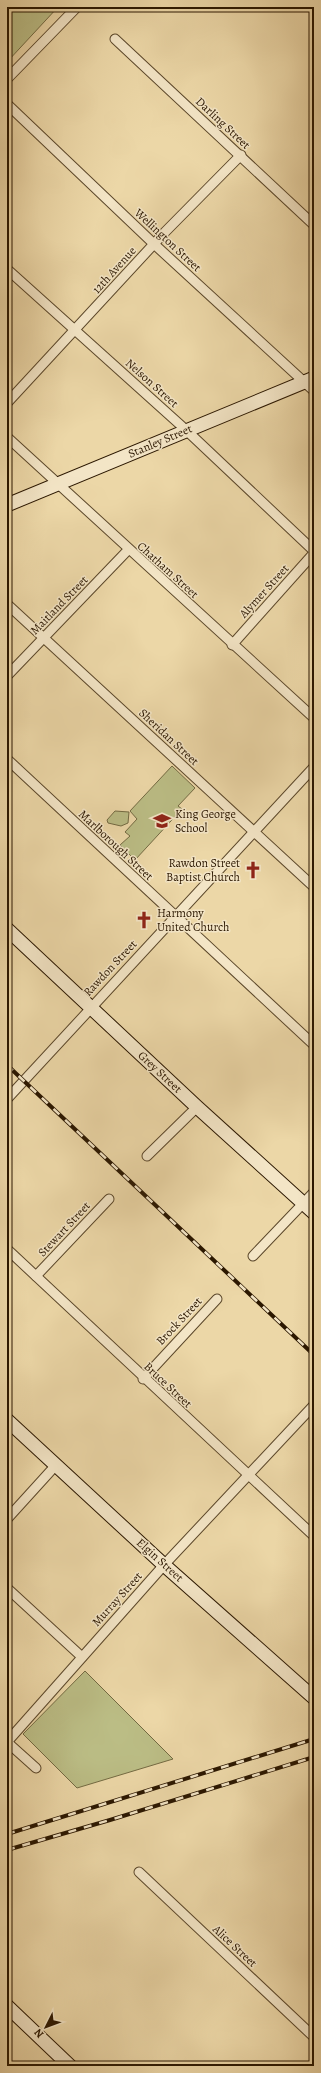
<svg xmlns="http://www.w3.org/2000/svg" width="321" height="2073" font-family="Alegreya,serif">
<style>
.green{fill:#bbbd85;stroke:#736a42}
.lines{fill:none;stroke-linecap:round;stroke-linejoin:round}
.street-casing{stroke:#5b472a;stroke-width:11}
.secondary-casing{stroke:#2b1700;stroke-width:15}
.street{stroke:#f3e5c6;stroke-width:9}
.secondary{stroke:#f3e5c6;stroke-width:13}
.rail-casing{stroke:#2b1700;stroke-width:4}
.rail{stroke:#f3e5c6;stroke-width:2.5;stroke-dasharray:8;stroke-linecap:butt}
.labels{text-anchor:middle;stroke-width:3;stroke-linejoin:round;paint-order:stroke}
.street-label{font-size:12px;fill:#2b1700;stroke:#f3e5c6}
.poi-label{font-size:12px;fill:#2b1700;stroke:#f3e5c6;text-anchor:start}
</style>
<rect width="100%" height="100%" fill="#ecd7a7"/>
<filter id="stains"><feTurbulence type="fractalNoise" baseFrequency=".005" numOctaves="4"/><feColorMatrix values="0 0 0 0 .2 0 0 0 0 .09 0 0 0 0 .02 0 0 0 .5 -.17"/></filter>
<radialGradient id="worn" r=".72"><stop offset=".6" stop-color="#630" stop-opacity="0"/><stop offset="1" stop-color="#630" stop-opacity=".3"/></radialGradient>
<g class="green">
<polygon points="7,7 58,7 7,62"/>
<polygon points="172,766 195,788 178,806 182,809 135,860 120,845 130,836 125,832 137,819 130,811"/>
<polygon points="115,811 129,812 128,823 121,826 108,823 107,820"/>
<polygon points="85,1671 173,1759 77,1788 23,1734"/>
</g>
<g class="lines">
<g class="street-casing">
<g id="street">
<polyline points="115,39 314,225"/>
<polyline points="7,79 77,7"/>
<polyline points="7,104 154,244 314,391"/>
<polyline points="7,269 186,430 314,551"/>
<polyline points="7,403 165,232 241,155"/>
<polyline points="7,437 314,718"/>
<polyline points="7,604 314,887"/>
<polyline points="232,645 314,553"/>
<polyline points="7,676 128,550"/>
<polyline points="7,759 314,1045"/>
<polyline points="7,1099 314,767"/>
<polyline points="147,1156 197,1107"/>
<polyline points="7,1249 314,1536"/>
<polyline points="253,1256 314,1192"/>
<polyline points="36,1276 109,1199"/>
<polyline points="143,1379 217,1299"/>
<polyline points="7,1519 56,1465"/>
<polyline points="7,1588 82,1657"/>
<polyline points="7,1742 164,1565 314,1405"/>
<polyline points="7,1742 36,1768"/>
<polyline points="139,1872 314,2037"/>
</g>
</g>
<g class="secondary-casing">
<g id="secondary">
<polyline points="7,505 314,378"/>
<polyline points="7,929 197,1107 314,1213"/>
<polyline points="7,1420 164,1565 314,1698"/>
<polyline points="7,2006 70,2066"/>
</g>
</g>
<use href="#street" class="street"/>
<use href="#secondary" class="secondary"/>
<g class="rail-casing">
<g id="rail">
<polyline points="7,1065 314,1355"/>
<polyline points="7,1834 314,1739"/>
<polyline points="7,1850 110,1820 314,1757"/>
</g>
</g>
<use href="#rail" class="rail"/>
</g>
<defs>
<g id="school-bare" transform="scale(1.38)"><path d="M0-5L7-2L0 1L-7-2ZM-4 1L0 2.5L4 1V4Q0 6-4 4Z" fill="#8f2418" stroke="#f3e5c6" stroke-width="2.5" paint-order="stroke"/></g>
<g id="church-bare" transform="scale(1.38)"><path d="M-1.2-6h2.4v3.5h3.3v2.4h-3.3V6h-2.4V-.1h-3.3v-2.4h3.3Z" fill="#8f2418" stroke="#f3e5c6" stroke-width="2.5" paint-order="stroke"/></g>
</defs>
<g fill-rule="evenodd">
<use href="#school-bare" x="162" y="821"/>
<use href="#church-bare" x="253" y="870"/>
<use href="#church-bare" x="144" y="920"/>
</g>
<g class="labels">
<g class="street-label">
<text transform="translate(223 123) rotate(43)" y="4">Darling Street</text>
<text transform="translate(168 240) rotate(43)" y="4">Wellington Street</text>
<text transform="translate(114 270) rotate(-48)" y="4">12th Avenue</text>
<text transform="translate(152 383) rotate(42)" y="4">Nelson Street</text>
<text transform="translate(160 441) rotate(-23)" y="4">Stanley Street</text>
<text transform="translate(168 570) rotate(42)" y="4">Chatham Street</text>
<text transform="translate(264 591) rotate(-48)" y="4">Alymer Street</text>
<text transform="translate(59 605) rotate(-46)" y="4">Maitland Street</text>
<text transform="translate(169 737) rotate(43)" y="4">Sheridan Street</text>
<text transform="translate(116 845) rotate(43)" y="4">Marlborough Street</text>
<text transform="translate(110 968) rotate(-47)" y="4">Rawdon Street</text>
<text transform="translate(160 1072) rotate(43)" y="4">Grey Street</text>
<text transform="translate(64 1229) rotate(-47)" y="4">Stewart Street</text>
<text transform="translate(179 1321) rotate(-47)" y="4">Brock Street</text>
<text transform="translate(168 1385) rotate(43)" y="4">Bruce Street</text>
<text transform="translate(160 1560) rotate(42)" y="4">Elgin Street</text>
<text transform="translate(117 1599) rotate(-48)" y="4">Murray Street</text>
<text transform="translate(235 1946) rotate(43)" y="4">Alice Street</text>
</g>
<g class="poi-label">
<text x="175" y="818">King George<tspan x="175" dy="14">School</tspan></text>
<text x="240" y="867" text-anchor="end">Rawdon Street<tspan x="240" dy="14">Baptist Church</tspan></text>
<text x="157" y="917">Harmony<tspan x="157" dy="14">United Church</tspan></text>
</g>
</g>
<rect width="321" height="2073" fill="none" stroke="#ecd7a7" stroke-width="24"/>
<rect x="8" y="8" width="305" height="2057" fill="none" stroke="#2b1700" stroke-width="2"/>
<rect x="12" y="12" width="297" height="2049" fill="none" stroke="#2b1700"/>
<g transform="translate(46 2027) rotate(228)" stroke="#f3e5c6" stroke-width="3" paint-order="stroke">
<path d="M0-3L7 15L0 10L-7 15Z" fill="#2b1700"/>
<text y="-6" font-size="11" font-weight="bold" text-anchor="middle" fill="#2b1700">N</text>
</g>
<rect width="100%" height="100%" filter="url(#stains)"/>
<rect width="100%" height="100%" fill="url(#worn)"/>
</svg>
